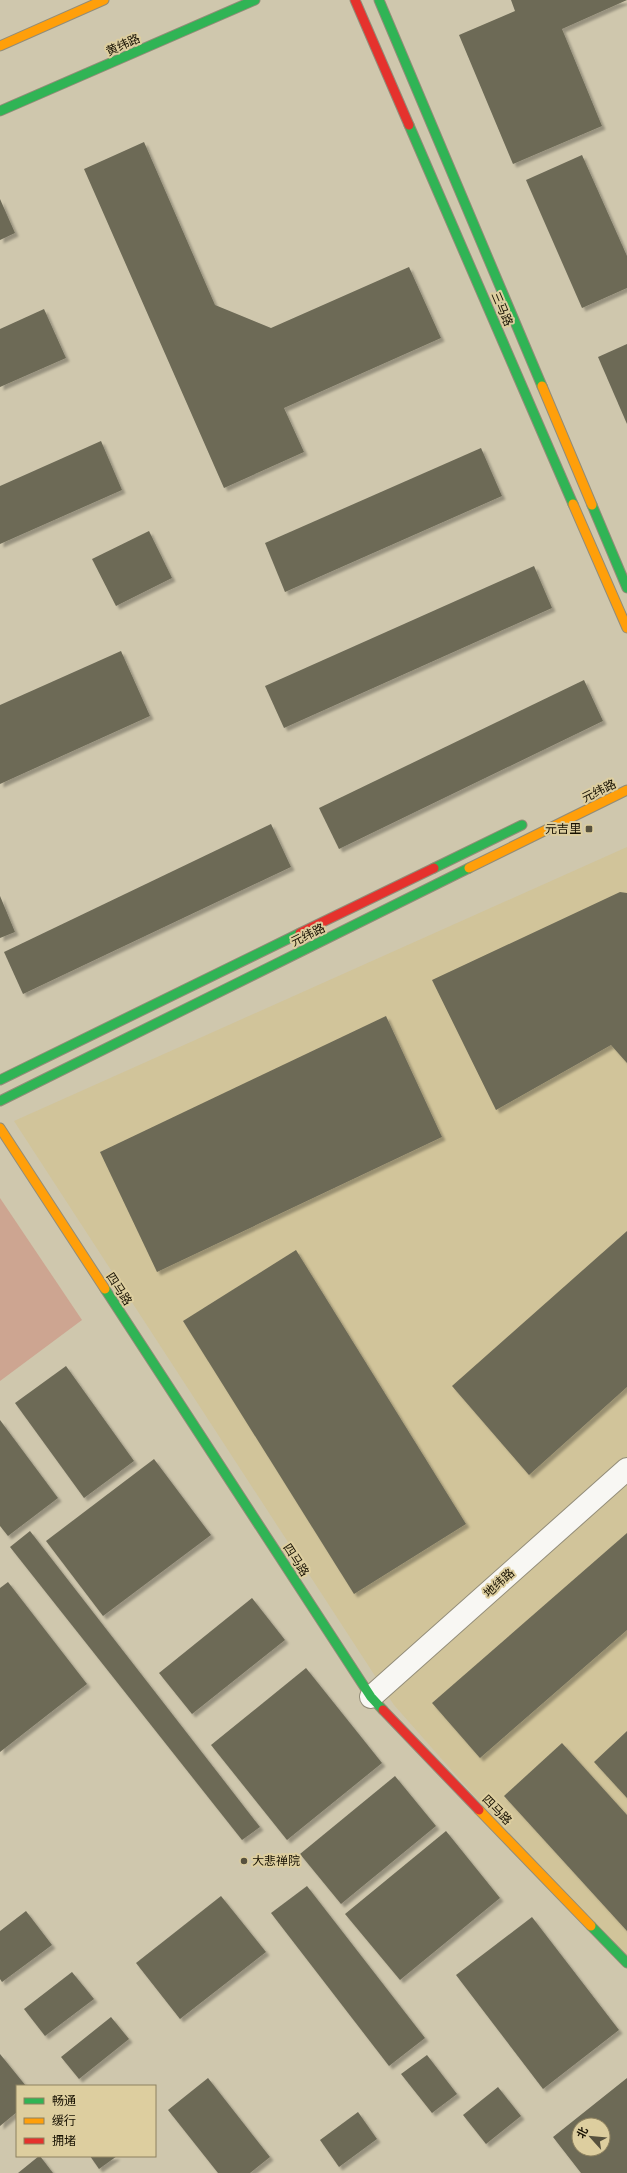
<svg xmlns="http://www.w3.org/2000/svg" width="627" height="2173" font-family="'Roboto Serif','Noto Sans SC',serif">
<style>
.built{fill:#d1c49a}
.green{fill:#cda591}
.building{fill:#6d6a57;fill-rule:evenodd;filter:url(#shadow)}
.lines{fill:none;stroke-linecap:round;stroke-linejoin:round}
.street-casing{stroke:#928c78;stroke-width:24}
.fast-casing{stroke:#928c78;stroke-width:11}
.slow-casing{stroke:#928c78;stroke-width:11}
.jam-casing{stroke:#928c78;stroke-width:11}
.street{stroke:#f8f7f3;stroke-width:22}
.fast{stroke:#30b455;stroke-width:9}
.slow{stroke:#ff9f0a;stroke-width:9}
.jam{stroke:#e5322d;stroke-width:9}
.poi-dot{fill:#57513e;stroke:#ddce9f;stroke-width:1.5}
.labels{text-anchor:middle;stroke-width:4;stroke-linejoin:round;paint-order:stroke}
.street-label{font-size:12px;fill:#171102;stroke:#ddce9f}
.poi-label{font-size:12px;fill:#171102;stroke:#ddce9f;text-anchor:end}
</style>
<defs>
<filter id="shadow"><feDropShadow dx="3.5" dy="3.5" stdDeviation="1" flood-color="#0004"/></filter>
</defs>
<rect width="100%" height="100%" fill="#cfc7ad"/>
<polygon class="built" points="627,847 627,1969 394,1705 14,1121"/>
<polygon class="green" points="0,1198 82,1320 0,1381"/>
<g class="building">
<polygon points="511,0 627,0 562,29 602,126 513,164 459,35 515,11"/>
<polygon points="144,142 215,305 271,328 409,267 441,338 284,408 304,452 224,488 84,169"/>
<polygon points="582,155 627,256 627,288 582,308 526,180"/>
<polygon points="0,199 15,233 0,240"/>
<polygon points="44,309 66,358 0,387 0,329"/>
<polygon points="627,344 627,424 598,357"/>
<polygon points="101,441 122,490 0,544 0,486"/>
<polygon points="481,448 502,496 285,592 265,543"/>
<polygon points="149,531 172,578 116,606 92,559"/>
<polygon points="534,566 552,608 284,728 265,686"/>
<polygon points="121,651 150,716 0,784 0,705"/>
<polygon points="584,680 603,721 339,849 319,808"/>
<polygon points="271,824 291,867 23,994 4,952"/>
<polygon points="620,892 627,893 627,1063 611,1045 496,1110 432,980"/>
<polygon points="0,896 15,932 0,938"/>
<polygon points="386,1016 442,1137 157,1272 100,1152"/>
<polygon points="627,1231 627,1387 529,1475 452,1386"/>
<polygon points="296,1250 466,1524 354,1594 183,1321"/>
<polygon points="66,1366 134,1461 84,1498 15,1403"/>
<polygon points="0,1420 58,1498 8,1536 0,1526"/>
<polygon points="154,1459 211,1535 103,1616 46,1541"/>
<polygon points="30,1531 260,1827 242,1840 10,1547"/>
<polygon points="627,1533 627,1630 480,1758 432,1703"/>
<polygon points="8,1582 87,1684 0,1752 0,1588"/>
<polygon points="252,1598 285,1640 192,1714 159,1673"/>
<polygon points="306,1668 382,1763 287,1840 211,1745"/>
<polygon points="627,1731 627,1798 594,1762"/>
<polygon points="562,1743 627,1815 627,1931 504,1796"/>
<polygon points="395,1776 436,1826 341,1904 300,1854"/>
<polygon points="446,1831 500,1898 400,1980 345,1914"/>
<polygon points="307,1886 425,2038 389,2066 271,1913"/>
<polygon points="221,1896 266,1952 180,2019 136,1963"/>
<polygon points="26,1911 52,1945 2,1982 0,1979 0,1931"/>
<polygon points="532,1917 619,2030 543,2089 456,1975"/>
<polygon points="72,1972 94,1999 45,2036 24,2009"/>
<polygon points="111,2017 129,2039 79,2079 61,2057"/>
<polygon points="0,2054 26,2086 17,2086 17,2112 0,2126"/>
<polygon points="427,2055 457,2094 432,2113 401,2074"/>
<polygon points="208,2078 270,2157 250,2173 218,2173 168,2110"/>
<path d="M627,2078v95h-46l-28,-36zM579,2125h24v24h-24z"/>
<polygon points="498,2087 521,2116 486,2144 463,2115"/>
<polygon points="358,2112 377,2139 339,2167 320,2140"/>
<polygon points="40,2156 53,2173 18,2173 39,2156"/>
<polygon points="90,2156 117,2156 99,2169"/>
</g>
<g class="lines">
<g class="street-casing">
<polyline id="street" points="371,1697 627,1469"/>
</g>
<g class="fast-casing">
<g id="fast">
<polyline points="379,0 542,386"/>
<polyline points="0,111 255,0"/>
<polyline points="409,125 573,504"/>
<polyline points="592,505 627,588"/>
<polyline points="434,868 522,825"/>
<polyline points="0,1080 300,933"/>
<polyline points="0,1101 469,868"/>
<polyline points="105,1289 371,1697 383,1710"/>
<polyline points="591,1926 627,1963"/>
</g>
</g>
<g class="slow-casing">
<g id="slow">
<polyline points="0,46 104,0"/>
<polyline points="542,386 592,505"/>
<polyline points="573,504 627,628"/>
<polyline points="469,868 627,790"/>
<polyline points="0,1128 105,1289"/>
<polyline points="479,1810 591,1926"/>
</g>
</g>
<g class="jam-casing">
<g id="jam">
<polyline points="355,0 409,125"/>
<polyline points="300,933 434,868"/>
<polyline points="383,1710 479,1810"/>
</g>
</g>
<use href="#street" class="street"/>
<use href="#fast" class="fast"/>
<use href="#slow" class="slow"/>
<use href="#jam" class="jam"/>
</g>
<g class="poi-dot">
<rect x="585" y="825" width="8" height="8" rx="2"/>
<circle cx="244" cy="1861" r="4"/>
</g>
<g class="labels">
<g class="street-label">
<text transform="translate(123 45) rotate(-24)" y="4">黄纬路</text>
<text transform="translate(502 309) rotate(67)" y="4">三马路</text>
<text transform="translate(599 791) rotate(-26)" y="4">元纬路</text>
<text transform="translate(308 935) rotate(-26)" y="4">元纬路</text>
<text transform="translate(119 1289) rotate(57)" y="4">四马路</text>
<text transform="translate(296 1560) rotate(57)" y="4">四马路</text>
<text transform="translate(499 1583) rotate(-42)" y="4">地纬路</text>
<text transform="translate(497 1810) rotate(46)" y="4">四马路</text>
</g>
<g class="poi-label">
<text x="581" y="833">元吉里</text>
<text x="252" y="1865" text-anchor="start">大悲禅院</text>
</g>
</g>
<rect x="16" y="2085" width="140" height="72" fill="#ddce9f" stroke="#8e8260"/>
<rect x="24" y="2098" width="20" height="6" fill="#30b455" stroke="#8e8260"/>
<text x="52" y="2105" font-size="12" fill="#171102">畅通</text>
<rect x="24" y="2118" width="20" height="6" fill="#ff9f0a" stroke="#8e8260"/>
<text x="52" y="2125" font-size="12" fill="#171102">缓行</text>
<rect x="24" y="2138" width="20" height="6" fill="#e5322d" stroke="#8e8260"/>
<text x="52" y="2145" font-size="12" fill="#171102">拥堵</text>
<g transform="translate(591 2137) rotate(297)"><circle r="19" fill="#ddce9f" stroke="#8e8260"/>
<path d="M0-3L7 15L0 10L-7 15Z" fill="#57513e"/>
<text y="-6" font-size="11" font-weight="bold" text-anchor="middle" fill="#171102">北</text>
</g>
</svg>
